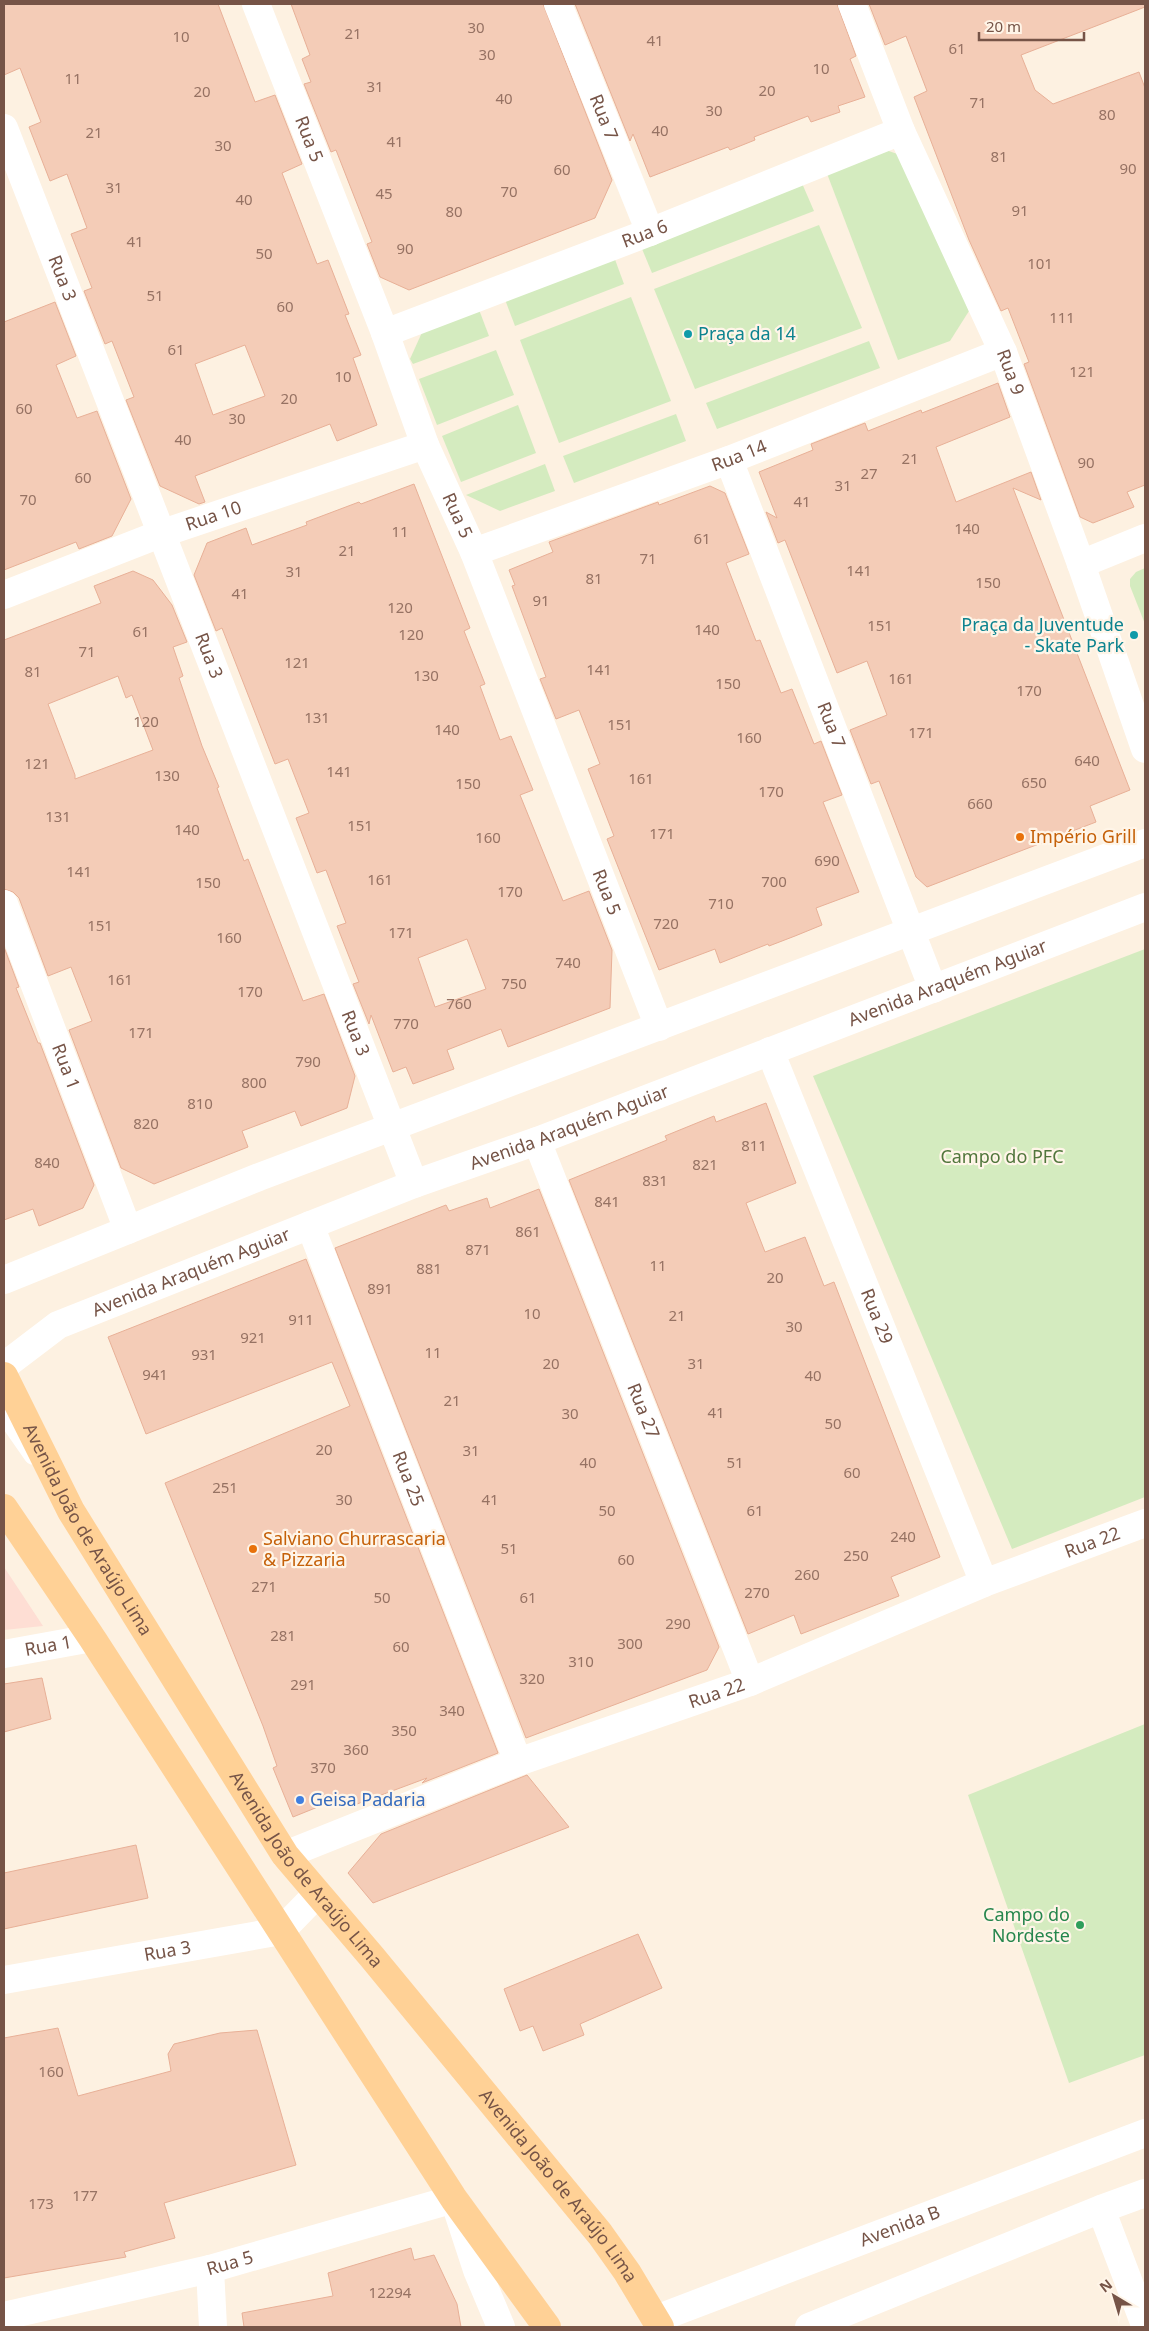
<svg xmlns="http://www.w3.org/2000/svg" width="1149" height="2331" font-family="'Noto Sans',sans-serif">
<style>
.commercial{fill:#feded4}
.green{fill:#d4ebbf}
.building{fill:#f4ccb7;stroke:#e8b097;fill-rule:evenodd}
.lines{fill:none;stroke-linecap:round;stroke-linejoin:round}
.service{stroke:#fff;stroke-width:15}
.minor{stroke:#fff;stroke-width:28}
.tertiary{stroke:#fff;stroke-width:28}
.primary{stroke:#ffd196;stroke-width:28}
.culture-dot{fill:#0f9aa8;stroke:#fff5e8;stroke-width:2}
.food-dot{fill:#e8710a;stroke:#fff5e8;stroke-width:2}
.shop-dot{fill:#3f7fe0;stroke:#fff5e8;stroke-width:2}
.leisure-dot{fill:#2e9e5b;stroke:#fff5e8;stroke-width:2}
.labels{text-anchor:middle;stroke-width:4.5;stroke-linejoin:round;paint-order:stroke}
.number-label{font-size:15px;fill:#967263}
.street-label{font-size:18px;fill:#765447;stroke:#fff5e8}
.culture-label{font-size:18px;fill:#0d838f;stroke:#fff5e8;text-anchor:start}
.food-label{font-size:18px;fill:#c56008;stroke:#fff5e8;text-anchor:start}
.park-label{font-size:18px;fill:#51763c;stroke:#fff5e8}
.shop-label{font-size:18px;fill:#366cbe;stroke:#fff5e8;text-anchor:start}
.leisure-label{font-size:18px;fill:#27864d;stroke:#fff5e8;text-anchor:end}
</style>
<rect width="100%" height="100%" fill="#fdf1e1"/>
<polygon class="commercial" points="4,1567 43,1626 4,1630"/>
<g class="green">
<polygon points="883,149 906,157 969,311 950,341 898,360 826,171"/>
<polygon points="801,181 814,211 652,273 640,244"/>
<polygon points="819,225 862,328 695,389 654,289"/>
<polygon points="613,254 624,284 515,326 504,297"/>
<polygon points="631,297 671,401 559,443 520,340"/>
<polygon points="478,307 489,336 413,364 410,359 424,328"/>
<polygon points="869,341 880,368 717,429 706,403"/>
<polygon points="496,350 514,395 437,425 419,379"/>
<polygon points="518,405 536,453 461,482 442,436"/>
<polygon points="676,414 686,441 574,483 563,456"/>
<polygon points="545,464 555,491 500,511 466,495"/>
<polygon points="1145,568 1145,624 1130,586 1130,579 1136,572"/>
<polygon points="1145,949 1145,1497 1012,1549 813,1076"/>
<polygon points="1145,1724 1145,2055 1069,2083 968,1795"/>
</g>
<g class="building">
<path d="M4,4h214l37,98 20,-7 27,69 -20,9 35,91 11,-4 21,54 -4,1 16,40 -8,3 24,67 -40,16 -7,-17 -135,52 10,26 -6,2 -39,-18 -34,-86 8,-3 -22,-56 -7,3 -21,-53 8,-3 -21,-54 16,-6 -20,-54 -17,7 -21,-54 12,-5 -21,-54 -16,7zM245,345l20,51 -52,19 -18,-51z"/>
<polygon points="291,4 543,4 612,180 595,218 409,290 380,277 367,244 372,242 336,150 331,152 304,84 311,82 302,59 310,55"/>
<polygon points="575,4 837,4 856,56 850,59 865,97 838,106 840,112 811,122 808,116 754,137 755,140 730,150 728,147 650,177 633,134 630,141"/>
<polygon points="869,4 1145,4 1145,7 1021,55 1035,90 1053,104 1139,72 1145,88 1145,485 1127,492 1134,507 1093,523 1080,517 1024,364 1029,362 1008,308 1001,311 969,240 914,97 927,91 906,36 885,45"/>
<polygon points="55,302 76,356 56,365 77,418 97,411 131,499 112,536 79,549 76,542 4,570 4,322"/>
<polygon points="998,383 1010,417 936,447 956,502 1031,472 1041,500 1013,488 1130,790 1090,806 1096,822 927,887 916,877 879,781 871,784 850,730 887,715 867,661 837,673 785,540 778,543 766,512 777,518 759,472 813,450 811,444 865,423 868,431 921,410 922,413"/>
<path d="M414,484l56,144 -6,3 21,53 -5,2 20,54 11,-4 22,54 -13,5 43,106 26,-10 23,59 -2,58 -102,39 -7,-18 -54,21 7,19 -41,15 -7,-17 -13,5 -22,-57 -2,9 -16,-40 6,-2 -22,-56 9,-3 -20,-53 -9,3 -21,-55 13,-5 -21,-54 -13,5 -53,-136 -6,3 -22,-56 13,-32 39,-15 6,17 55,-20 -1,-3 53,-20 2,2zM467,939l19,50 -51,18 -17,-49z"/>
<polygon points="710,486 725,493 749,554 726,563 756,641 760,640 781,693 792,689 814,744 821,741 842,795 823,802 859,892 816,908 822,925 795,936 769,946 768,944 720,963 715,949 659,970 607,839 614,836 588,769 600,764 579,710 556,719 540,679 546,677 512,586 515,585 509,570 553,552 549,542 658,502 659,505"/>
<path d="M133,571l20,9 19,25 15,37 -14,5 10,29 -4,2 23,68 17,41 -2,1 27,73 4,-2 55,142 21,-7 31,82 -8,32 -46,18 -6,-15 -53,20 6,16 -94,37 -33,-16 -52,-138 23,-9 -21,-54 -23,9 -29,-78 -6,-6 -9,-3v-249l97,-37 -7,-17zM118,676l8,22 6,-3 21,55 -78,29v-4l-27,-71z"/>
<polygon points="4,947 19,987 16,988 38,1043 40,1043 94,1185 83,1208 39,1226 33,1209 4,1220"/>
<polygon points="766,1103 796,1183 746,1203 765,1252 805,1237 824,1286 834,1282 940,1557 891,1577 899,1596 801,1634 794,1615 748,1634 569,1180 667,1140 665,1136 714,1116 716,1122"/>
<polygon points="539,1189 719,1647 707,1670 526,1738 335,1248 446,1205 449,1211 487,1198 490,1208"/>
<polygon points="306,1259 498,1753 422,1783 427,1778 349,1807 345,1796 293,1817 273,1768 277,1766 263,1726 165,1483 350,1406 332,1362 146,1434 108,1337"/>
<polygon points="42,1678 51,1719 4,1732 4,1684"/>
<polygon points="527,1775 569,1827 373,1903 348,1873 381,1834"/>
<polygon points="136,1845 148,1898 4,1929 4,1873"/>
<polygon points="638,1934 662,1988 580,2024 584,2035 543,2051 533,2026 520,2031 504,1989"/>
<polygon points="58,2028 78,2096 171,2071 168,2054 174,2044 220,2033 257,2030 296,2165 164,2203 175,2238 124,2252 126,2257 4,2278 4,2038"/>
<polygon points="411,2248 414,2260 434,2255 457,2304 461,2327 244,2327 242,2313 333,2296 328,2273"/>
</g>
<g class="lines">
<polyline class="service" points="4,1417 32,1457"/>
<g class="minor">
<path id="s1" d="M256,4l129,329 40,112 49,107 185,475"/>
<path id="s2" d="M558,4l92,228"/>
<path id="s3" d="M852,4l49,127 102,221 78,212 64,185"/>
<path id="s4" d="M4,128l410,1056"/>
<path id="s5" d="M385,333l265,-101 251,-101"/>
<path id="s6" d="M729,460l204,529"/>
<path id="s7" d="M474,552l255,-92 274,-108"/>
<polyline points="1081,564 1145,538"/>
<path id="s8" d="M4,595l156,-61 265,-89"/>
<path id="s9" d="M4,904l124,326"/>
<path id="s10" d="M770,1051l214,532"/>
<path id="s11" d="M537,1141l213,541"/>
<path id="s12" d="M310,1225l208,537"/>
<path id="s13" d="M4,1654l88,-16"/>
<path id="s14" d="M285,1855l233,-93 232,-80 234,-99 161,-60"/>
<path id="s15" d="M4,1980l277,-49 36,-37"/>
<polyline points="1101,2209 1145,2325"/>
<polyline points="210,2269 213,2327"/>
<path id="s16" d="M4,2316l206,-47 244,-70"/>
</g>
<g class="tertiary">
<polyline points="4,1280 259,1177 1145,843"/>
<path id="s17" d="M4,1366l54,-41 356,-141 123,-43 608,-234"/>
<polyline points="456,2206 477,2270 501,2327"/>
<path id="s18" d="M656,2319l489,-186"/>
<polyline points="809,2327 1101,2209 1145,2193"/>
</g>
<g class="primary">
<path id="s19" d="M4,1376l67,135 214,344 87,102 228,277 27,38 33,55"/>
<polyline points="4,1508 92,1638 454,2199 547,2327"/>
</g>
</g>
<g class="culture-dot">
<circle cx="688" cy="334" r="5"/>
<circle cx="1134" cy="635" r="5"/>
</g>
<g class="food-dot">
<circle cx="1020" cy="837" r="5"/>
<circle cx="253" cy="1549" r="5"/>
</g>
<circle class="shop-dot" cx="300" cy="1800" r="5"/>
<circle class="leisure-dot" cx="1080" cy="1925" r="5"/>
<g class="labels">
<g class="number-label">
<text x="476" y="33">30</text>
<text x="353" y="39">21</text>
<text x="181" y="42">10</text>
<text x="655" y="46">41</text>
<text x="957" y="54">61</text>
<text x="487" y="60">30</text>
<text x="821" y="74">10</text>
<text x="73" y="84">11</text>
<text x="375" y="92">31</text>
<text x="767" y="96">20</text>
<text x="202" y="97">20</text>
<text x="504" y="104">40</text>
<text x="978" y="108">71</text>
<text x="714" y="116">30</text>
<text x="1107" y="120">80</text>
<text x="660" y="136">40</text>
<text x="94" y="138">21</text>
<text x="395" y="147">41</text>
<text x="223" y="151">30</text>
<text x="999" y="162">81</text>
<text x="1128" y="174">90</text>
<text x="562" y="175">60</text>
<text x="114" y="193">31</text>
<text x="509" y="197">70</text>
<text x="384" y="199">45</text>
<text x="244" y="205">40</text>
<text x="1020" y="216">91</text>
<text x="454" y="217">80</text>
<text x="135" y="247">41</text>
<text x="405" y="254">90</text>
<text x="264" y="259">50</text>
<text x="1040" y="269">101</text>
<text x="155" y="301">51</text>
<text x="285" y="312">60</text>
<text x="1062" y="323">111</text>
<text x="176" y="355">61</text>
<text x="1082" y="377">121</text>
<text x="343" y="382">10</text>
<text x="289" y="404">20</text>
<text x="24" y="414">60</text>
<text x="237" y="424">30</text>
<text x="183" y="445">40</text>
<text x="910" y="464">21</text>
<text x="1086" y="468">90</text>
<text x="869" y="479">27</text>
<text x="83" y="483">60</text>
<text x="843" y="491">31</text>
<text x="28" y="505">70</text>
<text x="802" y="507">41</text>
<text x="967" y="534">140</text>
<text x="400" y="537">11</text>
<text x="702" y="544">61</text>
<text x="347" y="556">21</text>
<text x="648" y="564">71</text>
<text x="859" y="576">141</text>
<text x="294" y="577">31</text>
<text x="594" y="584">81</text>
<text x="988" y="588">150</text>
<text x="240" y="599">41</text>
<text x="541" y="606">91</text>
<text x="400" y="613">120</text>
<text x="880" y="631">151</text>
<text x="707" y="635">140</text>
<text x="141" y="637">61</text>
<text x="411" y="640">120</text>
<text x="87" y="657">71</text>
<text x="297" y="668">121</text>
<text x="599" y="675">141</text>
<text x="33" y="677">81</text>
<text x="426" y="681">130</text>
<text x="901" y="684">161</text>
<text x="728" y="689">150</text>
<text x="1029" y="696">170</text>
<text x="317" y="723">131</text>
<text x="146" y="727">120</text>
<text x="620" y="730">151</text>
<text x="447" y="735">140</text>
<text x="921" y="738">171</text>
<text x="749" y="743">160</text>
<text x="1087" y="766">640</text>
<text x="37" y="769">121</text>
<text x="339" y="777">141</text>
<text x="167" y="781">130</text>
<text x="641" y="784">161</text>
<text x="1034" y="788">650</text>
<text x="468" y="789">150</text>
<text x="771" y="797">170</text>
<text x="980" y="809">660</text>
<text x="58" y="822">131</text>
<text x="360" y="831">151</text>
<text x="187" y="835">140</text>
<text x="662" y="839">171</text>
<text x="488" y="843">160</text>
<text x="827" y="866">690</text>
<text x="79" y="877">141</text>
<text x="380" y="885">161</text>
<text x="774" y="887">700</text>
<text x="208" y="888">150</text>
<text x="510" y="897">170</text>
<text x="721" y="909">710</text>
<text x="666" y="929">720</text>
<text x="100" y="931">151</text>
<text x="401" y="938">171</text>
<text x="229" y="943">160</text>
<text x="568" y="968">740</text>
<text x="120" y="985">161</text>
<text x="514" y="989">750</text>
<text x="250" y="997">170</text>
<text x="459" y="1009">760</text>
<text x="406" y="1029">770</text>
<text x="141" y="1038">171</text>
<text x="308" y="1067">790</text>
<text x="254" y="1088">800</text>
<text x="200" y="1109">810</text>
<text x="146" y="1129">820</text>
<text x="754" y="1151">811</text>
<text x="47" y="1168">840</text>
<text x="705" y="1170">821</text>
<text x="655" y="1186">831</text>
<text x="607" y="1207">841</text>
<text x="528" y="1237">861</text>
<text x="478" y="1255">871</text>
<text x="658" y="1271">11</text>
<text x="429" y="1274">881</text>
<text x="775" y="1283">20</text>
<text x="380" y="1294">891</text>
<text x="532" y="1319">10</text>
<text x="677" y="1321">21</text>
<text x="301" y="1325">911</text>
<text x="794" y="1332">30</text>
<text x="253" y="1343">921</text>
<text x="433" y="1358">11</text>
<text x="204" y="1360">931</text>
<text x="551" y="1369">20</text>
<text x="696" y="1369">31</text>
<text x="155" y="1380">941</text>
<text x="813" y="1381">40</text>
<text x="452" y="1406">21</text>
<text x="716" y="1418">41</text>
<text x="570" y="1419">30</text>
<text x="833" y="1429">50</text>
<text x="324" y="1455">20</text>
<text x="471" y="1456">31</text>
<text x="588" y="1468">40</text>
<text x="735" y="1468">51</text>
<text x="852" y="1478">60</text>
<text x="225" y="1493">251</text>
<text x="344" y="1505">30</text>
<text x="490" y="1505">41</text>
<text x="607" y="1516">50</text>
<text x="755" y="1516">61</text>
<text x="903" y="1542">240</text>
<text x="509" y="1554">51</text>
<text x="856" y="1561">250</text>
<text x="626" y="1565">60</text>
<text x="807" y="1580">260</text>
<text x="264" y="1592">271</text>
<text x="757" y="1598">270</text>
<text x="382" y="1603">50</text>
<text x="528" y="1603">61</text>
<text x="678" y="1629">290</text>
<text x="283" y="1641">281</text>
<text x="630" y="1649">300</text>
<text x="401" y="1652">60</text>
<text x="581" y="1667">310</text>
<text x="532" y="1684">320</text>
<text x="303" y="1690">291</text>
<text x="452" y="1716">340</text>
<text x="404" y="1736">350</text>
<text x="356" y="1755">360</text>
<text x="323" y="1773">370</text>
<text x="51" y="2077">160</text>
<text x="85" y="2201">177</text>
<text x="41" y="2209">173</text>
<text x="390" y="2298">12294</text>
</g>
<g class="street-label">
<text dy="6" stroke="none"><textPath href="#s2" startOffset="122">Rua 7</textPath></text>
<text dy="6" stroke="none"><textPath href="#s1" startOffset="145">Rua 5</textPath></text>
<text dy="6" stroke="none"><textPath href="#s5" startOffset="278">Rua 6</textPath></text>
<text dy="6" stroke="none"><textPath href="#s4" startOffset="161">Rua 3</textPath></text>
<text dy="6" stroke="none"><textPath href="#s3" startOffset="401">Rua 9</textPath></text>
<text dy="6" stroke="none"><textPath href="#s7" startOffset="282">Rua 14</textPath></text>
<text dy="6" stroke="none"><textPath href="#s8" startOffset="224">Rua 10</textPath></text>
<text dy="6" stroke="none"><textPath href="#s1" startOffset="550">Rua 5</textPath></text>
<text dy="6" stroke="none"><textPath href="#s4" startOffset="566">Rua 3</textPath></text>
<text dy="6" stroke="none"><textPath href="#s6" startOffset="284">Rua 7</textPath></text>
<text dy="6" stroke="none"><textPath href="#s1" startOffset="955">Rua 5</textPath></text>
<text dy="6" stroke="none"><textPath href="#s17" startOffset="1021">Avenida Araquém Aguiar</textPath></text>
<text dy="6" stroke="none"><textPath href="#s4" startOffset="971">Rua 3</textPath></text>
<text dy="6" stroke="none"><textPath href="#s9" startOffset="174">Rua 1</textPath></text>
<text dy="6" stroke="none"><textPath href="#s17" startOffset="616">Avenida Araquém Aguiar</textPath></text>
<text dy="6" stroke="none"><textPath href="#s17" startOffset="211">Avenida Araquém Aguiar</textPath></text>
<text dy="6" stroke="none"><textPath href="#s10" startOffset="286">Rua 29</textPath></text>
<text dy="6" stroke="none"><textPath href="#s11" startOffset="290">Rua 27</textPath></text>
<text dy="6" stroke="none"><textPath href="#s12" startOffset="272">Rua 25</textPath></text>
<text dy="6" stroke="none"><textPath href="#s19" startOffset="175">Avenida João de Araújo Lima</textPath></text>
<text dy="6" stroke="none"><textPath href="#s14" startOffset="866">Rua 22</textPath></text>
<text dy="6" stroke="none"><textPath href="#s13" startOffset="45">Rua 1</textPath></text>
<text dy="6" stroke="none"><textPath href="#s14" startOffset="461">Rua 22</textPath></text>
<text dy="6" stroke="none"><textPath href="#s19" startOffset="580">Avenida João de Araújo Lima</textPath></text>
<text dy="6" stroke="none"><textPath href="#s15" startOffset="166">Rua 3</textPath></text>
<text dy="6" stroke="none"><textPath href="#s19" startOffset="985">Avenida João de Araújo Lima</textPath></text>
<text dy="6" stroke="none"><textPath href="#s18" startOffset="261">Avenida B</textPath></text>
<text dy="6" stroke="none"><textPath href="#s16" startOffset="232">Rua 5</textPath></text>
</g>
<g class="culture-label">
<text x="698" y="340">Praça da 14</text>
<text x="1124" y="631" text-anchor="end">Praça da Juventude<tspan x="1124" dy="21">- Skate Park</tspan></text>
</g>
<g class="food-label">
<text x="1030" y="843">Império Grill</text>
<text x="263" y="1545">Salviano Churrascaria<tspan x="263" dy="21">&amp; Pizzaria</tspan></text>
</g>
<g class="park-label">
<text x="1002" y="1163">Campo do PFC</text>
</g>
<g class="shop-label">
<text x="310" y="1806">Geisa Padaria</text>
</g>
<g class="leisure-label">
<text x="1070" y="1921">Campo do<tspan x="1070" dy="21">Nordeste</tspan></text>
</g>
</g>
<rect width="1149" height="2331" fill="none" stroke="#765447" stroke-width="10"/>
<g transform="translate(1114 2296) rotate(322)" stroke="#fff5e8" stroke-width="4" paint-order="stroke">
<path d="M0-4L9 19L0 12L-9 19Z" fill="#765447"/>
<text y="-8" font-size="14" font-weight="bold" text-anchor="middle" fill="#765447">N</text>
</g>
<path d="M979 32v8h105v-8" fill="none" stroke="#765447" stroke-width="2.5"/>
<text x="986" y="32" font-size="15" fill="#765447" stroke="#fff5e8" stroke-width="4" paint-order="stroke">20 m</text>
</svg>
